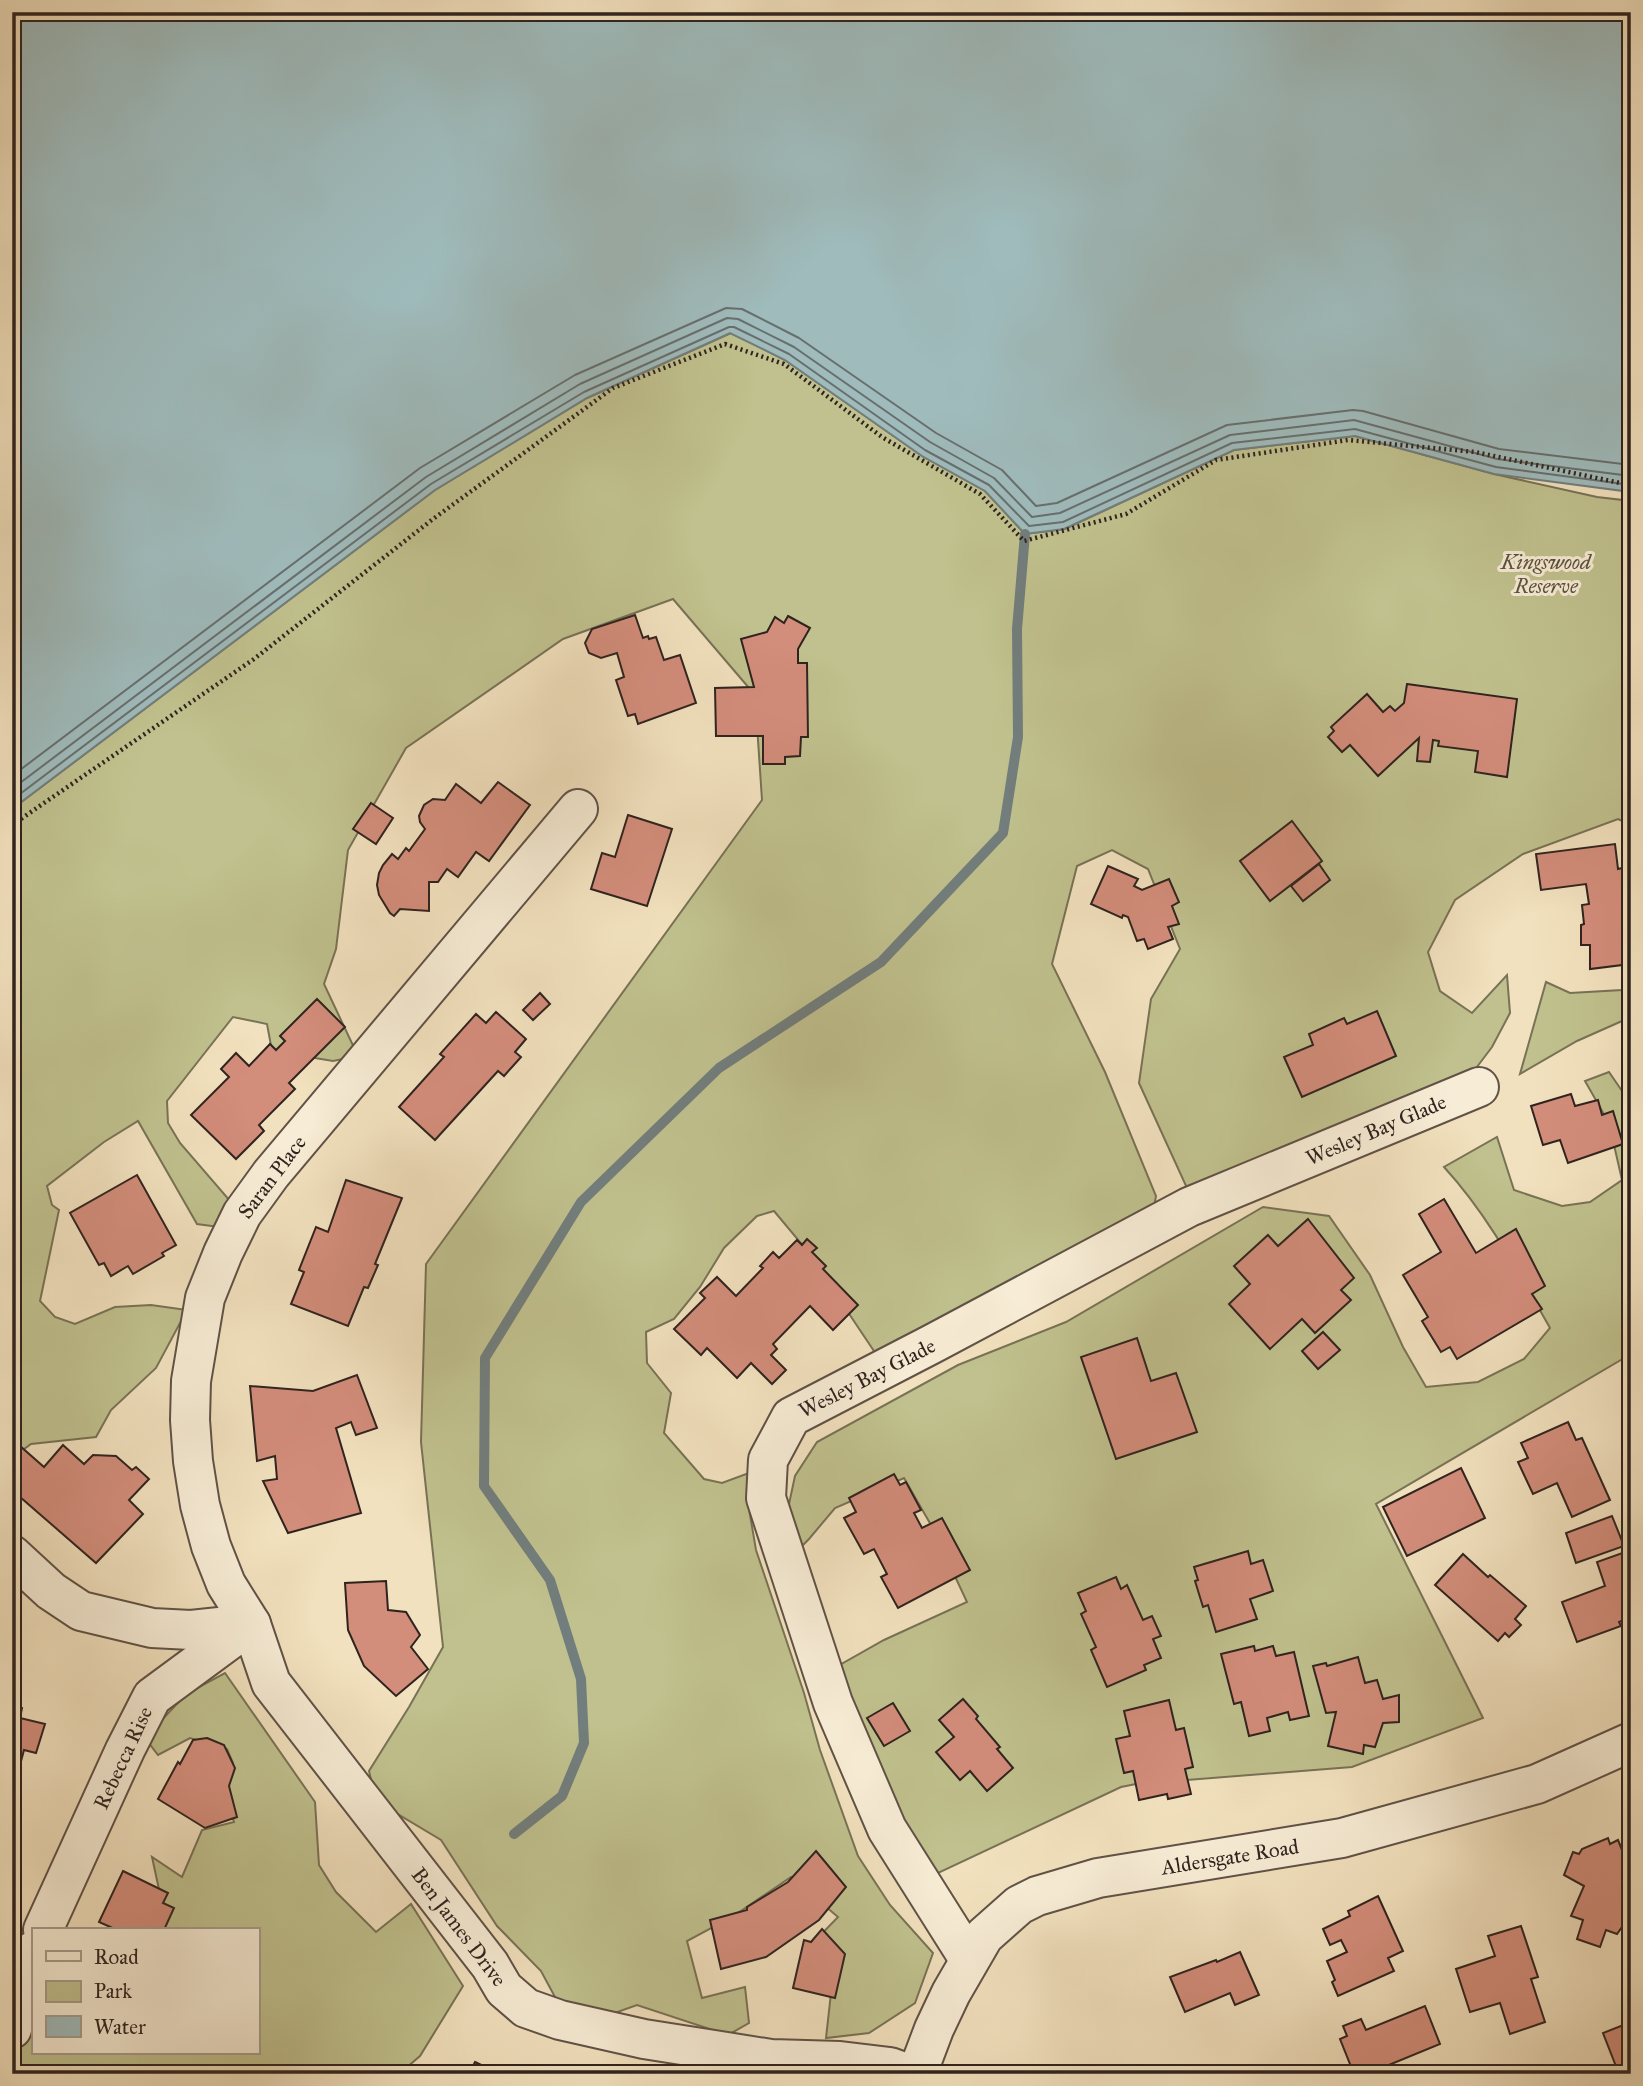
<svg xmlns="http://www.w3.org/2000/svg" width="1643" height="2086" font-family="'IM FELL Great Primer',serif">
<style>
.green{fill:#c0c18e;stroke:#787256;stroke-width:2}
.water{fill:#9fbbbc;stroke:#727e7d;stroke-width:2}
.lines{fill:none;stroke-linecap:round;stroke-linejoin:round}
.shore{stroke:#676f6e;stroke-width:2}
.stream{stroke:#727e7d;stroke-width:10}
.building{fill:#d38d7b;stroke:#2f231f;stroke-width:2}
.street-casing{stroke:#605247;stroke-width:42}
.path{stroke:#2f231f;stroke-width:4.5;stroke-dasharray:2 3.5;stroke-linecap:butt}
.street{stroke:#f7ecd5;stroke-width:38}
.labels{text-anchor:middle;stroke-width:6;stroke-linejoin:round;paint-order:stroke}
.park-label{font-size:21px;font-style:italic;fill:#5a5240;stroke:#f7ecd5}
.street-label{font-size:21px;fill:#2f231f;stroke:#f7ecd5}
</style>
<rect width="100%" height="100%" fill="#f2e1be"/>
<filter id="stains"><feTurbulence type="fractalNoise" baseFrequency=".00286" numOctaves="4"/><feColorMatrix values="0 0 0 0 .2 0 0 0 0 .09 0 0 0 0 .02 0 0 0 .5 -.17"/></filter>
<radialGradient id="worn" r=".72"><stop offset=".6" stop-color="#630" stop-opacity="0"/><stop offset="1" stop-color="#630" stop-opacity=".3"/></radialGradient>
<g class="green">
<polygon points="731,333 785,360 922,456 985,491 1025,534 1065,529 1234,450 1355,436 1494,474 1597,497 1631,501 1631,825 1618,819 1523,854 1455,900 1428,952 1440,991 1472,1013 1507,975 1510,1013 1492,1047 1461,1088 1192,1199 1139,1083 1151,999 1180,949 1148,869 1112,850 1077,866 1052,964 1105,1072 1156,1196 1149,1234 886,1369 805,1248 774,1211 757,1216 724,1248 700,1287 674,1319 646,1332 647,1363 671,1393 664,1433 704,1479 722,1483 749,1473 748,1503 756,1550 804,1693 820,1750 858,1856 890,1905 933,1953 915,2003 869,2033 826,2038 833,1975 809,1947 838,1917 791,1877 732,1917 687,1941 702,1998 745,1987 749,2023 728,2035 637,2005 595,2020 555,1997 541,1971 497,1926 441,1840 376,1801 369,1771 409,1707 443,1647 421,1442 426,1264 762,800 755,695 673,599 563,639 406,748 348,850 336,949 324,984 358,1056 333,1061 272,1051 267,1024 233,1017 167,1101 168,1123 180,1143 231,1202 226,1228 197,1224 138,1121 104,1142 47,1186 52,1205 59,1210 40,1301 55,1317 75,1324 115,1307 151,1305 187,1310 156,1368 111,1410 96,1437 31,1444 12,1458 12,809 435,490 587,398"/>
<polygon points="1631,978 1631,1017 1577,1041 1520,1074 1546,982 1570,993 1622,990"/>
<path d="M1609,1072l22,32v250l-255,150 107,214 -131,49 -216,17 -15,3 -202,95 -81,-216 46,-26 83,-38 -36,-77 -27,-47 -69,30 -26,31 -20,20 -3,-41 9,-42 22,-34 141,-77 108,-43 197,-115 66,9 41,59 33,72 23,40 52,-5 46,-23 26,-31c-32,-56 -62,-113 -106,-161l53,-30 17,53 48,16 28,-4 32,-22 -13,-57 -24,-42z"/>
<polygon points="225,1673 315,1802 319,1865 336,1892 376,1932 411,1904 463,1986 420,2056 399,2074 12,2074 14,2047 33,2010 33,2053 257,2053 257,1930 164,1930 166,1922 152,1857 182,1877 202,1830 234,1822 224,1790 233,1763 227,1749 190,1738 158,1755 145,1738 186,1694"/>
<polygon points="12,1915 24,1932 12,1978"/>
</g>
<polygon class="water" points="12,12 1631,12 1631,492 1494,474 1355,436 1234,450 1064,529 1025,534 985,491 922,456 785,360 730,333 587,398 435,490 12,809"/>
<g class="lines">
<g class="shore">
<polyline points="12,776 420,468 575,375 726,308 742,309 799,338 936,433 1002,470 1036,506 1057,503 1227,425 1353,410 1363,411 1499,449 1631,465"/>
<polyline points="12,789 426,477 580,384 727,318 738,319 794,347 930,442 994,478 1032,517 1060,513 1230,435 1354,420 1497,459 1631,476"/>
<polyline points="12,800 431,484 584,392 729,327 734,327 789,354 925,450 989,485 1029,526 1063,522 1232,443 1355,429 1496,467 1631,485"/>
</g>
<polyline class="stream" points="514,1834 562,1796 584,1743 581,1679 550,1580 484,1486 485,1358 581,1202 719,1068 881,962 1003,833 1018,737 1017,629 1025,534"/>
</g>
<g class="building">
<polygon points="635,615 643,638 648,636 649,639 656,637 664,660 680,655 696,703 638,724 635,714 628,716 616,680 624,677 617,653 601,658 589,653 585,643 592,629"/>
<polygon points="788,616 810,628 798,649 798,663 807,663 808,737 801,737 800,756 785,757 785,764 763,764 763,736 716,736 715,688 754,687 741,639 767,632 775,617 784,623"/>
<polygon points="1407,684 1517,699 1507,777 1475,772 1478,751 1438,746 1439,741 1433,740 1430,762 1417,761 1419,738 1378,776 1350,745 1342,752 1328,737 1334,731 1331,727 1367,694 1383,712 1390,706 1395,711 1404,703"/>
<polygon points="498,782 530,805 489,861 476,852 458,877 447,869 438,882 429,882 429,911 400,909 394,916 390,913 379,895 377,885 379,873 383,865 392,854 398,859 406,848 409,851 425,829 420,822 419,816 424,805 433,799 445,800 456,784 481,803"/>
<polygon points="371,803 393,818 376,844 353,829"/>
<polygon points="628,815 672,829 647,906 591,889 602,853 615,857"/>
<polygon points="1292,821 1322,861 1270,901 1240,861"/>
<polygon points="1615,844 1618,869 1631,866 1630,964 1590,969 1590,945 1581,945 1581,925 1584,924 1582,905 1589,904 1586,884 1541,890 1536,854"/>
<polygon points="1319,864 1330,880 1303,901 1291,886"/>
<polygon points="1108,866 1138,879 1134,886 1142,890 1169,879 1179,902 1172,906 1179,924 1168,927 1173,939 1148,949 1144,939 1137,941 1128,917 1123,915 1122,918 1091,904"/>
<polygon points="540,993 550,1004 533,1020 523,1010"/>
<polygon points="317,999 345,1027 289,1083 295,1089 259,1125 264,1131 236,1159 191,1115 229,1077 221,1069 236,1053 249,1066 270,1044 276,1050 285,1041 280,1036"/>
<polygon points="1377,1011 1396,1056 1302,1097 1284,1057 1313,1045 1309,1034 1344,1018 1347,1024"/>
<polygon points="496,1012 526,1039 515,1052 521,1057 504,1076 498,1071 435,1140 399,1107 444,1057 440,1054 476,1014 486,1023"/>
<polygon points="1571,1094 1575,1106 1598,1100 1602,1115 1613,1111 1623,1144 1568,1163 1560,1140 1543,1145 1531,1106"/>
<polygon points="137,1175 176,1245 162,1253 164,1256 133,1274 128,1266 111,1276 104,1263 99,1265 70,1213"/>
<polygon points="346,1180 402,1198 375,1264 378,1265 368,1288 364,1287 348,1326 291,1304 304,1272 299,1270 316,1227 328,1232"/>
<polygon points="1444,1199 1476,1253 1516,1229 1545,1286 1532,1294 1542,1309 1457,1359 1450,1347 1441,1352 1422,1321 1428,1317 1403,1275 1441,1252 1419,1214"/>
<polygon points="1308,1219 1354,1278 1341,1290 1351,1300 1315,1333 1302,1319 1270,1349 1229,1304 1250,1284 1234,1266 1268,1235 1278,1246"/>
<polygon points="807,1239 817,1248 812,1252 826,1266 823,1269 858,1305 833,1330 810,1306 773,1344 777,1349 771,1355 786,1370 772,1384 751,1363 737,1378 707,1348 701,1355 674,1329 705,1298 700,1293 717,1277 736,1296 763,1268 760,1266 773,1252 779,1258 797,1240 802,1245"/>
<polygon points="1323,1332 1340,1350 1318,1369 1302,1351"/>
<polygon points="1137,1338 1151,1381 1176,1373 1197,1432 1116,1459 1081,1357"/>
<polygon points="357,1375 377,1428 356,1435 351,1422 336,1428 361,1513 288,1533 263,1481 277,1479 275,1456 257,1461 250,1386 313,1391"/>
<polygon points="1568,1422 1576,1440 1582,1438 1610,1500 1572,1517 1557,1483 1533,1494 1518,1462 1528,1458 1521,1443"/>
<polygon points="63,1445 84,1464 93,1455 116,1456 132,1470 136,1467 149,1479 129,1500 143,1514 96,1563 12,1490 12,1455 20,1446 44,1467"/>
<polygon points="1461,1468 1485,1518 1407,1556 1383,1507"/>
<polygon points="894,1474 900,1485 906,1482 921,1510 914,1513 922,1528 942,1518 970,1570 898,1608 881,1577 887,1574 874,1549 864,1554 844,1518 856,1512 849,1498"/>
<polygon points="1612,1516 1624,1546 1576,1563 1566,1533"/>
<polygon points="1248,1551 1251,1564 1263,1560 1273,1591 1250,1599 1257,1619 1216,1632 1208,1605 1203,1607 1195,1581 1198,1580 1194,1567"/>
<polygon points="1628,1551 1631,1558 1631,1617 1619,1622 1621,1626 1577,1642 1562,1602 1605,1586 1597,1562"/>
<polygon points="1463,1554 1488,1577 1490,1575 1526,1606 1515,1619 1521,1625 1509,1637 1505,1633 1498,1641 1435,1585"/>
<polygon points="1116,1577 1121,1589 1127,1585 1143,1620 1152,1616 1161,1636 1153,1639 1161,1658 1144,1665 1146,1670 1107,1687 1091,1650 1096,1647 1081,1614 1086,1611 1078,1593"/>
<polygon points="386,1581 388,1610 406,1612 420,1635 411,1647 428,1669 396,1696 364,1666 348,1630 345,1583"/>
<polygon points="1254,1646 1255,1651 1273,1646 1276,1656 1294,1652 1309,1716 1290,1720 1288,1712 1267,1718 1270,1731 1249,1736 1241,1702 1234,1704 1221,1654"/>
<polygon points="1358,1657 1365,1683 1377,1680 1383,1699 1399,1695 1399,1722 1383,1723 1375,1747 1364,1745 1363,1754 1328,1746 1336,1712 1326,1713 1313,1666 1326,1663 1327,1666"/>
<polygon points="963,1699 978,1716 976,1719 1000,1747 997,1749 1013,1768 987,1791 970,1771 960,1780 936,1752 954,1737 939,1720"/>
<polygon points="1169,1700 1176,1730 1184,1728 1193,1767 1185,1769 1191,1794 1168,1799 1167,1794 1139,1800 1133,1771 1124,1773 1116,1739 1130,1736 1124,1711"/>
<polygon points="893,1703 910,1731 884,1746 867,1718"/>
<polygon points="12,1706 22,1708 20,1718 45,1724 36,1753 24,1750 19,1769 12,1768"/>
<polygon points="207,1738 224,1745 235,1768 229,1786 237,1817 205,1828 158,1799 178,1762 180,1764 193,1740"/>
<polygon points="1608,1838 1610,1844 1618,1840 1631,1872 1631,1914 1617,1934 1606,1930 1600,1947 1577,1939 1583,1920 1571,1916 1584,1886 1564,1875 1573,1852 1579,1854 1582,1849"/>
<polygon points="816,1851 846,1887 819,1920 766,1957 721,1969 710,1920 747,1910 747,1907 788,1882"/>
<polygon points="123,1871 168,1893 163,1903 174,1908 164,1930 117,1930 99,1922"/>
<polygon points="1378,1896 1403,1951 1388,1958 1394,1971 1338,1996 1332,1982 1335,1980 1327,1961 1347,1952 1341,1940 1330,1945 1323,1929 1350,1916 1348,1911"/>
<polygon points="1521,1926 1538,1977 1531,1979 1545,2022 1510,2034 1500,2003 1470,2012 1456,1969 1495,1956 1488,1936"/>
<polygon points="822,1929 845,1954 835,1998 793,1988 804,1940 811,1942"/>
<polygon points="1240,1952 1259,1995 1235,2005 1230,1993 1185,2012 1170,1977 1216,1960 1217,1962"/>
<polygon points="1425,2006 1440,2044 1367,2074 1354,2074 1340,2039 1347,2036 1343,2026 1361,2019 1366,2030"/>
<polygon points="1631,2022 1631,2074 1619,2074 1603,2033"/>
<polygon points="475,2062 496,2072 495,2074 469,2074"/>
</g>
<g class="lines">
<g class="street-casing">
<g id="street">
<polyline points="578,809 271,1174 242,1214 223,1253 205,1298 191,1381 190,1420 193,1461 200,1505 211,1546 226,1584 251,1624 271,1683 490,1965 504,1989 526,2008 560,2020 644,2039 771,2059 840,2061 890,2067 909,2074"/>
<polyline points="12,1555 51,1591 81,1611 152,1628 191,1630 248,1624"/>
<polyline points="43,1930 125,1750 152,1697 251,1624"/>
<polyline points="969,1959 887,1829 833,1703 766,1498 768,1460 791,1417 932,1344 1189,1207 1479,1087"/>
<polyline points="12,2029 29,1961 33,1951"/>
<polyline points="917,2074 934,2029 951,1993 984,1936 1019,1905 1037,1896 1098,1878 1342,1838 1537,1784 1631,1742"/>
</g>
</g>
<polyline class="path" points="12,825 254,659 433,519 613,388 725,344 784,364 882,437 980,494 1024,541 1126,514 1216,460 1348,440 1475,452 1625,484 1631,492"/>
<use href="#street" class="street"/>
</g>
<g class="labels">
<g class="park-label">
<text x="1546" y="569">Kingswood<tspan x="1546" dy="24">Reserve</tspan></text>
</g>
<g class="street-label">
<text transform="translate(1376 1130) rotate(-23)" y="7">Wesley Bay Glade</text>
<text transform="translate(272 1177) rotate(-53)" y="7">Saran Place</text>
<text transform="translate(867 1378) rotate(-27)" y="7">Wesley Bay Glade</text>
<text transform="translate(123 1758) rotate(-65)" y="7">Rebecca Rise</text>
<text transform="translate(1230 1857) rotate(-9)" y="7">Aldersgate Road</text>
<text transform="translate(459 1927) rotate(53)" y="7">Ben James Drive</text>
</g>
</g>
<rect width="1643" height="2086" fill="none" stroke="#f2e1be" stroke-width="42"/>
<rect x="14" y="14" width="1615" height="2058" fill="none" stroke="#2f231f" stroke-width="3.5"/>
<rect x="21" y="21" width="1601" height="2044" fill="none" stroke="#2f231f" stroke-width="2"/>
<rect x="32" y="1928" width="228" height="126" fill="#f7ecd5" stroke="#a79c8c" stroke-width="2"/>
<rect x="46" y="1951" width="35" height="10" fill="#f7ecd5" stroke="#a79c8c" stroke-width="2"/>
<text x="94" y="1964" font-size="21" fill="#2f231f">Road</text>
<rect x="46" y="1981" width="35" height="21" fill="#c0c18e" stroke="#a79c8c" stroke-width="2"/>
<text x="94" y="1998" font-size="21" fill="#2f231f">Park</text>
<rect x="46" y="2016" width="35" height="21" fill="#9fbbbc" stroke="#a79c8c" stroke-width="2"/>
<text x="94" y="2034" font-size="21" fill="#2f231f">Water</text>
<rect width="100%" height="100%" filter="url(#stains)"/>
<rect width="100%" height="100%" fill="url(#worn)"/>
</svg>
